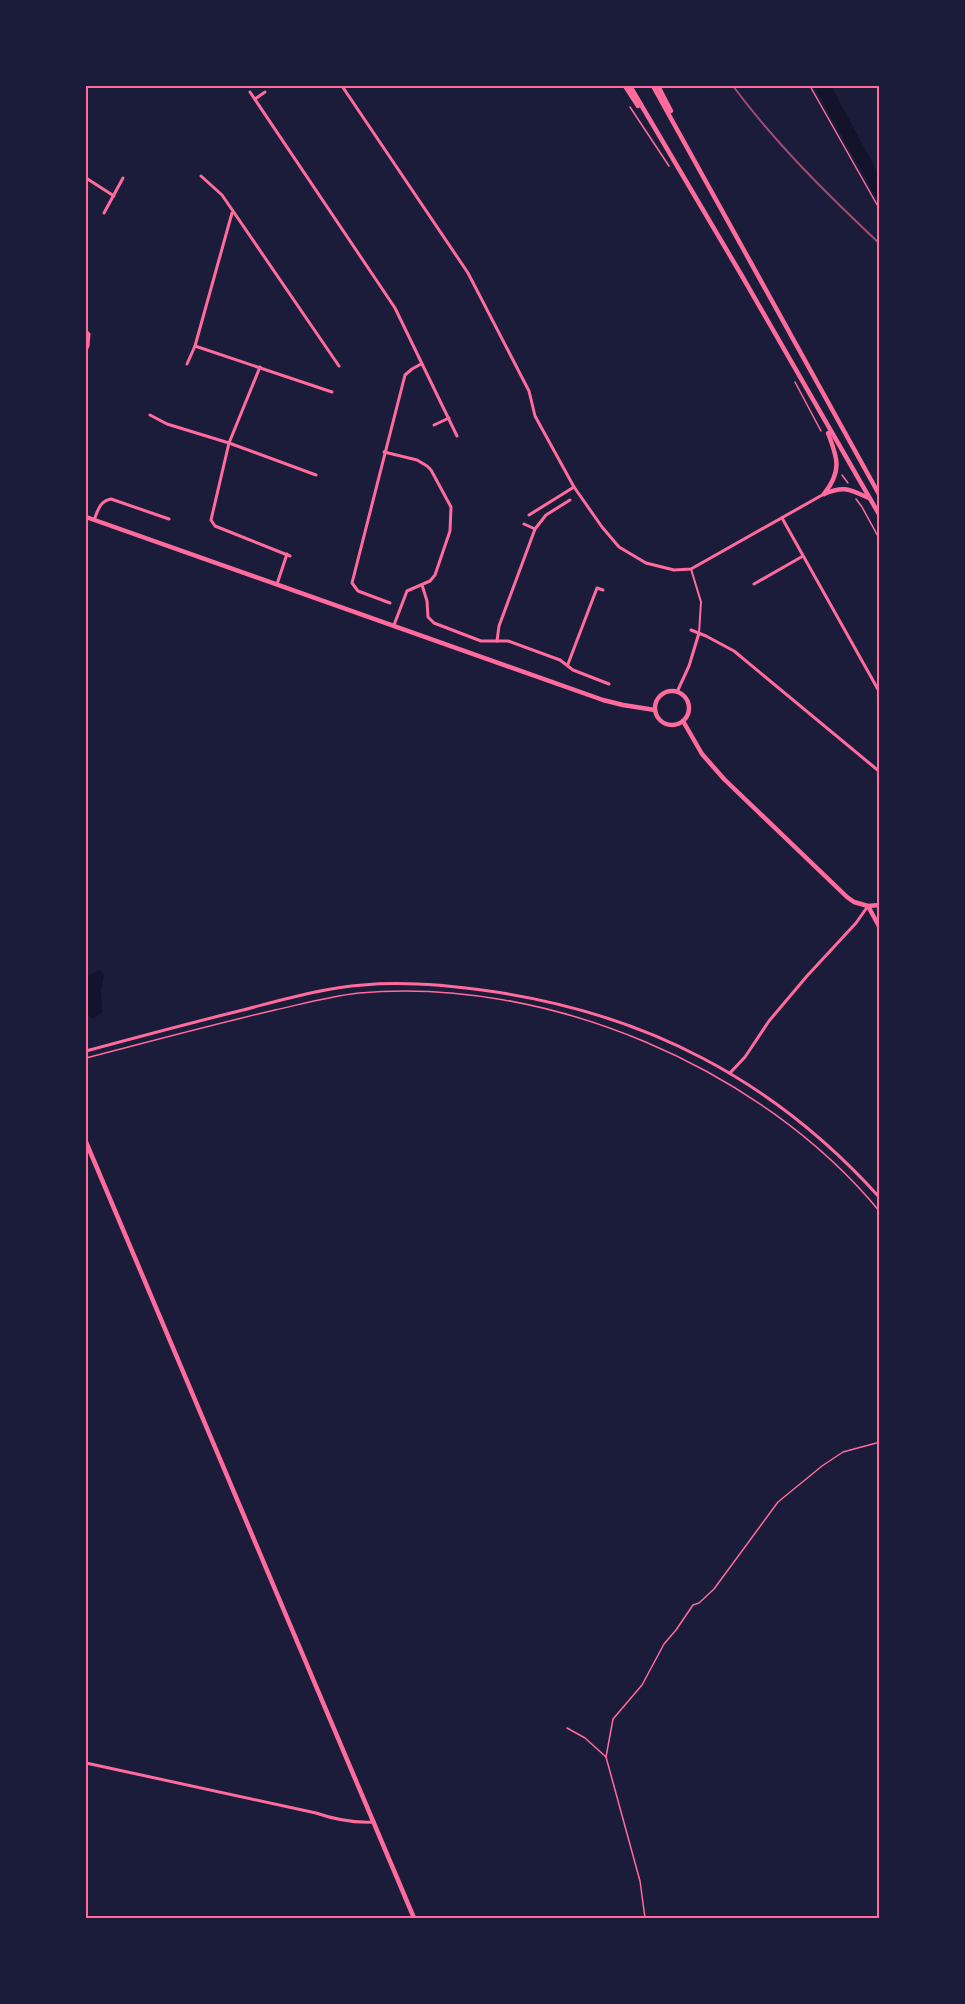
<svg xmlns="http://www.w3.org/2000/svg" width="965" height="2004" font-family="Mulish,sans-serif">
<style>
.water{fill:#12122b}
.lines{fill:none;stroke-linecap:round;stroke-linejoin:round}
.path{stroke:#ff6b9d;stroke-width:1.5}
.service{stroke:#ff6b9d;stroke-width:1.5}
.pedestrian{stroke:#ff6b9d;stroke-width:2}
.minor{stroke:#ff6b9d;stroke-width:3}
.tertiary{stroke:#ff6b9d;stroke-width:4.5}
.secondary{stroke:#ff6b9d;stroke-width:4.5}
.rail{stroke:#a44b75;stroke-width:2}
.neatline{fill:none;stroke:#ff6b9d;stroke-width:2}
</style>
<rect width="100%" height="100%" fill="#1b1b3a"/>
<g class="water">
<polygon points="814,86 831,86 879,175 879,202"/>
<polygon points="100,970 104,975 101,990 102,1012 92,1019 86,1013 86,977"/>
</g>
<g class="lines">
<g class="path">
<polyline points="810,86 880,210"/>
<polyline points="630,107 669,166"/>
<polyline points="795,382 821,431"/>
<polyline points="842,475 848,483"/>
<polyline points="856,499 862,507 880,540"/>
<path d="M86,1058c62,-16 125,-33 189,-48 27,-6 56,-14 84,-17 187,-17 402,74 521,219"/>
</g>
<g class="service">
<polyline points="567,1728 585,1738 606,1757 640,1881 645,1918"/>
<polyline points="606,1757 613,1719 642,1685 664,1644 676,1630 693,1605 699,1603 714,1589 778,1502 822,1466 843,1452 880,1442"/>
</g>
<polyline class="pedestrian" points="691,569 701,602 699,633"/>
<g class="minor">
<polyline points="342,86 468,273 529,391 535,416 574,487 602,527 619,547 646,563 674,570 691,569 824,494"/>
<polyline points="250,92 395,308 457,436"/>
<polyline points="255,99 265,92"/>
<polyline points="201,176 222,195 339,366"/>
<polyline points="86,178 114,196"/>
<polyline points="104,213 123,178"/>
<polyline points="86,331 89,334 88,346 86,350"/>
<polyline points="195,346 332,392"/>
<polyline points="187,364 195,346 232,213"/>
<polyline points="260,367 229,443 211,520 215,526 290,556"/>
<polyline points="150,415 167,424 229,443 316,475"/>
<polyline points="434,425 449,418"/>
<polyline points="384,452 417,460 427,466 431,470 451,507 450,531 435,575 430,581 407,591 394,625"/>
<polyline points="529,515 574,487"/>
<polyline points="782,518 880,693"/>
<path d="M94,520c4,-10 6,-19 17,-21l58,20"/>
<polyline points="524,524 535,529"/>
<polyline points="277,584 287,554"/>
<polyline points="754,584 803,556"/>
<polyline points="422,585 427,601 428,617 434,623 481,641 508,641 560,660 573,670 609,684"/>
<path d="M390,603l-32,-12 -6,-8c17,-69 35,-138 53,-208l7,-6 9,-5"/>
<polyline points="691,630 706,636 734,651 880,772"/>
<polyline points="497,641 499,626 535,529 546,515 570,500"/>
<polyline points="568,664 597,588 603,590"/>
<polyline points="677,692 689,666 699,633"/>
<path d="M86,1051c52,-14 104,-28 157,-41 39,-10 79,-22 120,-25 42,-4 84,0 126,6 156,22 285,89 391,207"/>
<polyline points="730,1073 745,1057 769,1021 807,976 856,923 868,906"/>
<path d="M86,1763l230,50c20,7 37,10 58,9"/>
</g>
<g class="tertiary">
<polyline points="868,906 880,905"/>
<polyline points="86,1142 414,1918"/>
</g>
<g class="secondary">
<polyline points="625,86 638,106"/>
<polyline points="630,86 742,276 880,516"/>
<polyline points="653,86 880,496"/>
<polyline points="658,86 671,111"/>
<path d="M824,494c18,-23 14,-35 4,-61"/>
<path d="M824,494c21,-9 26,-4 45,4"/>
<polyline points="86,517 603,700 623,705 655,710"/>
<circle cx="672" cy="708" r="17"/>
<polyline points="683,721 702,754 724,779 847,897 854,902 868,906 880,928"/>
</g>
<path class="rail" d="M733,86c43,58 94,108 147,158"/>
</g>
<rect width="965" height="2004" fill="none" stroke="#1b1b3a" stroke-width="174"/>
<rect x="87" y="87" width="791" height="1830" class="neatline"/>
</svg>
